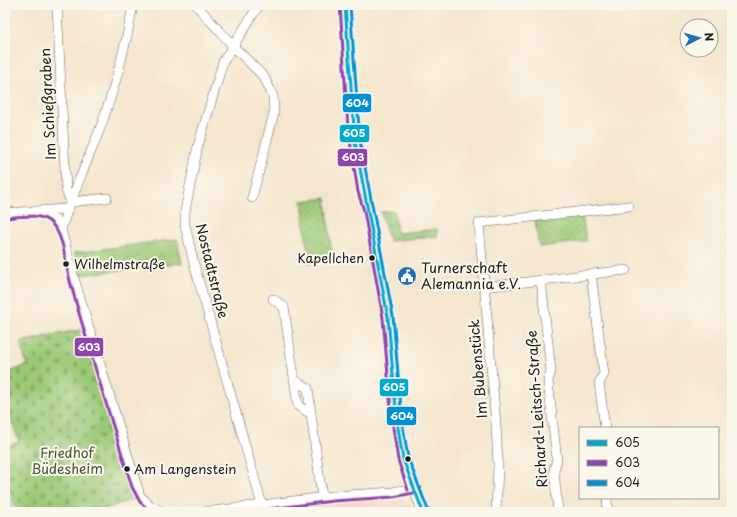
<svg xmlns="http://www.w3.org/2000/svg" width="737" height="517" font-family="'Playpen Sans',sans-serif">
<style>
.built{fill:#f6d2c4}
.grass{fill:url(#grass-tufts);stroke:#5c724a}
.cemetery{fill:url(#cemetery-stones);stroke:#5c724a}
.park{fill:url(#park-dots);stroke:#5c724a}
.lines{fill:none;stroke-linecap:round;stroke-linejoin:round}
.stream{stroke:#56b0d4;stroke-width:2}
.minor-casing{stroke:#68635a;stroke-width:10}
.minor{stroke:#fff;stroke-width:9}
.bus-1-casing{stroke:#fbf7ec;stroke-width:6}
.bus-2-casing{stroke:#fbf7ec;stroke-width:6}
.bus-3-casing{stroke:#fbf7ec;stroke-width:6}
.bus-1{stroke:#00a9ce;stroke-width:3}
.bus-2{stroke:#8e44ad;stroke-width:3}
.bus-3{stroke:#0090d3;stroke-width:3}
.bus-dot{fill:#1c1c1c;stroke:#fbf7ec;stroke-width:1.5}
.labels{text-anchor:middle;stroke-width:4;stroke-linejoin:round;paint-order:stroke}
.bus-label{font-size:13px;fill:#1c1c1c;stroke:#fbf7ec;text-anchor:start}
.street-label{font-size:14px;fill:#1c1c1c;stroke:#fbf7ec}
.poi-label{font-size:14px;fill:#1c1c1c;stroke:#fbf7ec;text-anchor:start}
.park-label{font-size:14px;fill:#48593c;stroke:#fbf7ec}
.line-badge{stroke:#fbf7ec;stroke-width:1.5}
.badge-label{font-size:11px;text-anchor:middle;font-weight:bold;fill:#fff}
</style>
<defs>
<pattern id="grass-tufts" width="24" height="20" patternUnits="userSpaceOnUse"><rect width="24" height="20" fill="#9bc977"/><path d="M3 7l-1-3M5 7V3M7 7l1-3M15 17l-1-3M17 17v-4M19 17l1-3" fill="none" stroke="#85ac66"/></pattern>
<pattern id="cemetery-stones" width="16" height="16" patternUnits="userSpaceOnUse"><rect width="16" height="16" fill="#9bc977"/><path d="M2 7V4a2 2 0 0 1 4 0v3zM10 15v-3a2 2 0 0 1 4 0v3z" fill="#85ac66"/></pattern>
<pattern id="park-dots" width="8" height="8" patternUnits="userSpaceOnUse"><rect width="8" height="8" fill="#9bc977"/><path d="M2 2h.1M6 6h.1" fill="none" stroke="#85ac66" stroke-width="1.8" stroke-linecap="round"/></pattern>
</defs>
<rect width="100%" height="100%" fill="#fbf7ec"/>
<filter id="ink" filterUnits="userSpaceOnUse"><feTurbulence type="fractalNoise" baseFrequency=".025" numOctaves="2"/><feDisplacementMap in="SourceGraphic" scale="8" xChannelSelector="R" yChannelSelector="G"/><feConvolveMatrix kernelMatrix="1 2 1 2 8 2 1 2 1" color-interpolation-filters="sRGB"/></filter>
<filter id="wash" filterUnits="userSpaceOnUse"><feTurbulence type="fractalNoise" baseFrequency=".012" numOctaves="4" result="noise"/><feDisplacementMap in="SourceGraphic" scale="16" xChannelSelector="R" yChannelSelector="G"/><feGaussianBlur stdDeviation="0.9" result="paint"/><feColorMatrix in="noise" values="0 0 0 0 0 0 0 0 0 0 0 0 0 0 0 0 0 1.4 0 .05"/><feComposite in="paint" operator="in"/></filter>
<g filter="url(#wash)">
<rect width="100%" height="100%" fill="#f4e6ce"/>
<polygon class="built" points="405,499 413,512 272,512 272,510 336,502"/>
<g class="grass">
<polygon points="394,211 397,233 437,229 437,236 389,241 381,212"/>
<polygon points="177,239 182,263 79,275 74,253"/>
</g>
<polygon class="cemetery" points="84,329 131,500 104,509 105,512 17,512 5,476 5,447 19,442 5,401 5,374 27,365 20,342"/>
<g class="park">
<polygon points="326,198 332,260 309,263 302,201"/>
<polygon points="582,214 586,241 539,247 535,220"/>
</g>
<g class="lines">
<polyline class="stream" points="5,488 13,512"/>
</g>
</g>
<g filter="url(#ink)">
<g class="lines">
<g class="minor-casing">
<g id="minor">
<polyline points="57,5 66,190 71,202 107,198"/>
<polyline points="196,5 234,47 264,77 273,96 274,113 252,198"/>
<polyline points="259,5 223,62 198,146 185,211 185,225 194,264 262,505"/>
<polyline points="345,5 355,142 363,191 369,210 388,317 397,421 403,459 413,488 423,512"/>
<polyline points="39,212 50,216 56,221 61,229 74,278 140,496 152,507 164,512"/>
<polyline points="5,213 67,209"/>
<path d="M61,229c11,-35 27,-68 40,-103 14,-39 25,-80 32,-121"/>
<polyline points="591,274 604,374 599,383 605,428"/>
<polyline points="541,280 551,371 548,381 557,460 554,470 558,512"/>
<polyline points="484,287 626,270"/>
<polyline points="273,299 284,307 298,406 311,414 322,497"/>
<polyline points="294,380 308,388 311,414"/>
<polyline points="607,498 608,512"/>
<polyline points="205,512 333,496 393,492 413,488"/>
<polyline points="496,512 498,465 496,424 479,223 629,206"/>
</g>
</g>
<use href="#minor" class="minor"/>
<g class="bus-1-casing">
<polyline id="bus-1" points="345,5 355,142 388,317 397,421 403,459 423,512"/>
</g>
<g class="bus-2-casing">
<g id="bus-2">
<polyline points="340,5 348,128 358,192 364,211 383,318 392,421 398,460 408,490"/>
<path d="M5,218c15,-1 36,-6 47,6 13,14 13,40 18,57 19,70 41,138 62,206l8,15 11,10"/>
<polyline points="245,512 333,501 393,497 414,493"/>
</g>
</g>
<g class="bus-3-casing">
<polyline id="bus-3" points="350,5 360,141 393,316 402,420 408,458 428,510"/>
</g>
<use href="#bus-1" class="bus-1"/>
<use href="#bus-2" class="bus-2"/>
<use href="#bus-3" class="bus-3"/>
</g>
</g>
<defs>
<g id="civic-disc" transform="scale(1)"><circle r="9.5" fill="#1f6fb2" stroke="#fbf7ec"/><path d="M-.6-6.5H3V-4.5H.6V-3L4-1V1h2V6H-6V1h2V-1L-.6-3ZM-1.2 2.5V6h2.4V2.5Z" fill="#fff"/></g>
</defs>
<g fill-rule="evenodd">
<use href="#civic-disc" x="407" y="276"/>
</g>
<g class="bus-dot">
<circle cx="372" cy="258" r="3.5"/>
<circle cx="66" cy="264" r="3.5"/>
<circle cx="408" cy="459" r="3.5"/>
<circle cx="127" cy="469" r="3.5"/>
</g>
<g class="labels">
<g class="bus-label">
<text x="364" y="263" text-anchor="end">Kapellchen</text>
<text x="74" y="269">Wilhelmstraße</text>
<text x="134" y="474">Am Langenstein</text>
</g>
<g class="street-label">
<text transform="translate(48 104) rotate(-93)" y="5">Im Schießgraben</text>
<text transform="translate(212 271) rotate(76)" y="5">Nostadtstraße</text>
<text transform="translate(478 369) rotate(-95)" y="5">Im Bubenstück</text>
<text transform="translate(537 409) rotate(-94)" y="5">Richard-Leitsch-Straße</text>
</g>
<g class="poi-label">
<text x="421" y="273">Turnerschaft<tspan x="421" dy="16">Alemannia e.V.</tspan></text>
</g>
<g class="park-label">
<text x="67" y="458">Friedhof<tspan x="67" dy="16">Büdesheim</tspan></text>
</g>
</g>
<g class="line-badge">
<rect x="342" y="93" width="30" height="20" rx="4" fill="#0090d3"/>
<rect x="339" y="124" width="31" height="19" rx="4" fill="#00a9ce"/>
<rect x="337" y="148" width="31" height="19" rx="4" fill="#8e44ad"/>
<rect x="74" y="337" width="30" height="20" rx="4" fill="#8e44ad"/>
<rect x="379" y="378" width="30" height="19" rx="4" fill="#00a9ce"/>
<rect x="386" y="406" width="31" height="20" rx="4" fill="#0090d3"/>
</g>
<g class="badge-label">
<text x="357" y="107">604</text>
<text x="354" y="137">605</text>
<text x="353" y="161">603</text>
<text x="89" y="351">603</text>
<text x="394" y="391">605</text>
<text x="402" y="420">604</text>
</g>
<rect width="737" height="517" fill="none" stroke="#fbf7ec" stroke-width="20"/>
<rect x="579" y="427" width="140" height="72" fill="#fbf7ec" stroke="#a29f99"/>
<rect x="587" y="440" width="20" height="6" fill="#00a9ce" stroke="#a29f99"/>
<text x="615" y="447" font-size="12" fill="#1c1c1c">605</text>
<rect x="587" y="460" width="20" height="6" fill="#8e44ad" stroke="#a29f99"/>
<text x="615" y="467" font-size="12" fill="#1c1c1c">603</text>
<rect x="587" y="480" width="20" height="6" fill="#0090d3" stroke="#a29f99"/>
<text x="615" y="487" font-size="12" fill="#1c1c1c">604</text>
<g transform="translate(699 38) rotate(84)"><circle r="19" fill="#fbf7ec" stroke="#a29f99"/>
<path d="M0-3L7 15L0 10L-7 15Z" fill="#1f6fb2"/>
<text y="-6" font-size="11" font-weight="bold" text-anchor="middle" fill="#1c1c1c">N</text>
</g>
</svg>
